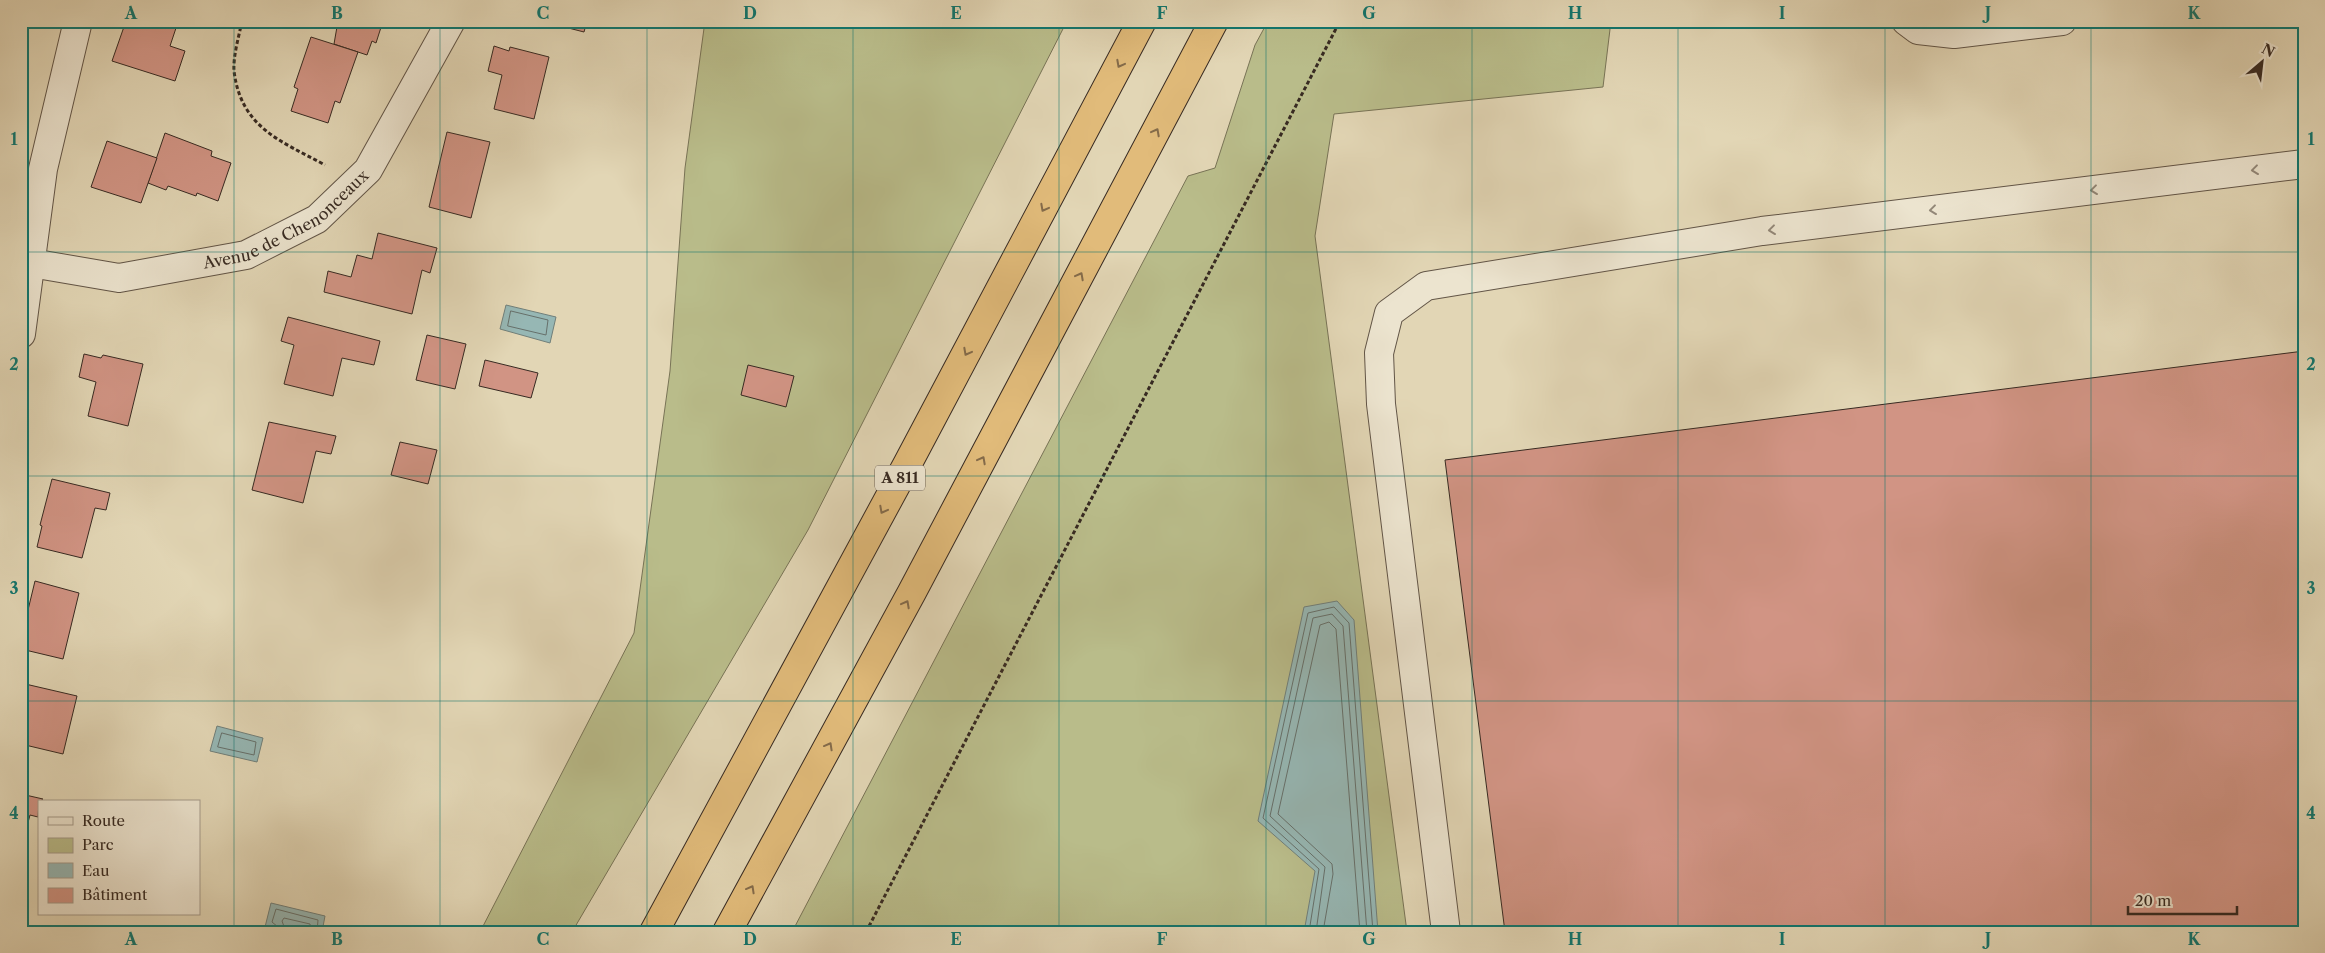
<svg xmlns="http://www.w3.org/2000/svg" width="2325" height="953" font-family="'Libre Caslon Text',serif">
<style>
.green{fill:#b9bc8a;stroke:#787356}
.water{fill:#96b7b4;stroke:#707f7a}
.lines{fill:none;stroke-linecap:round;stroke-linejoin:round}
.shore{stroke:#66706b;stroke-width:1}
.building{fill:#d19484;stroke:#372a22}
.minor-casing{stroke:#625547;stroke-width:30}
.highway-casing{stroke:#372a22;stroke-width:30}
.path{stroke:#372a22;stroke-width:3;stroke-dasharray:4 2.5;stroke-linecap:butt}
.minor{stroke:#ece4cf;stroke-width:28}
.highway{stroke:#e1bb7a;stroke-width:28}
.oneway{stroke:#846b4a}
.oneway2{stroke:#928778}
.grid{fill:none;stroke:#0f766e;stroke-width:1;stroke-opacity:0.55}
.labels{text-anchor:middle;stroke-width:4;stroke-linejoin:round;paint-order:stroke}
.shield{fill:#ece4cf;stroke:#6d6256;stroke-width:1}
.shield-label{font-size:15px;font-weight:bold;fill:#372a22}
.street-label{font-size:16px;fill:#372a22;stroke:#ece4cf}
.neatline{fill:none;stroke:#0f766e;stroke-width:2}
.grid-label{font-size:16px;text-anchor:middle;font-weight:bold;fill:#0f766e}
</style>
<rect width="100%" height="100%" fill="#e2d6b5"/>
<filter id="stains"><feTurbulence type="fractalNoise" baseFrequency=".004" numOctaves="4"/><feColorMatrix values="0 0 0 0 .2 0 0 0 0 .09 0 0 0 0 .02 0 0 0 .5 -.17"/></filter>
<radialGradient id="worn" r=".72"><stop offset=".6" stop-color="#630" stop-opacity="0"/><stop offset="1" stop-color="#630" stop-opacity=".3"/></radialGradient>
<g class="green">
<polygon points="705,21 1067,21 808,530 572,932 480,932 634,633 670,371 685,168"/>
<polygon points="1268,21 1611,21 1603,87 1334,114 1315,236 1407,932 792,932 1188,176 1215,168 1255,45"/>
</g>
<g class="water">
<polygon points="506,305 556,317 550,343 500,329"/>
<polygon points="1337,601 1354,620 1378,932 1304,932 1315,871 1258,821 1304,607"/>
<polygon points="217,726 263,738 257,762 210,751"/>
<polygon points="271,903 325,916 322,932 283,932 265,927"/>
</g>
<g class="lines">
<g class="shore">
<polygon points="511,311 548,320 546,335 508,326"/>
<polygon points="222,733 256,742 254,755 218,747"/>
<polyline points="279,932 278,927 272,922 276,909 318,920 317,932"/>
<polyline points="286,932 282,921 284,918 310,924 311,932"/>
<polyline points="1309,932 1319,869 1263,818 1308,613 1334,607 1349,623 1373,932"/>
<polyline points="1316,932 1325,867 1270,816 1313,618 1332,614 1343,626 1367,932"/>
<polyline points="1323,932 1333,874 1332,864 1278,814 1320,625 1329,622 1336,629 1360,932"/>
</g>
</g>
<g class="building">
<polygon points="126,21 164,21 177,25 170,46 185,51 175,81 112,61"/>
<polygon points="338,21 383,21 376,43 372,41 367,55 334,44"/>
<polygon points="541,21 587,21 584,32"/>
<polygon points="311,37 358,52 340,103 335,101 328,123 291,111 298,89 294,87"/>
<polygon points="494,46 509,51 510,47 549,57 534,119 494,109 502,75 488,71"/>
<polygon points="447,132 490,142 471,218 429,207"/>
<polygon points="165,133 212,151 211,156 231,163 218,201 197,193 196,196 168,186 166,190 148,183"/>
<polygon points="107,141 157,158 141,203 91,187"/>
<polygon points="378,233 437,248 430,273 422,270 412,314 324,292 328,271 351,277 357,255 372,259"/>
<polygon points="288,317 380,341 374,365 342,358 333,396 284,384 294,345 281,341"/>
<polygon points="427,335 466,344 455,389 416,380"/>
<polygon points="2304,351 2304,932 1505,932 1445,460"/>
<polygon points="84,354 101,358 103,355 143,364 128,426 88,416 96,382 79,377"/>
<polygon points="485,360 538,373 531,398 479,386"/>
<polygon points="748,365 794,376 786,407 741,395"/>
<polygon points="269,422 336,436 331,454 316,451 303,503 252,490"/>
<polygon points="400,442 437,450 428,484 391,475"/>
<polygon points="52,479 110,493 106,510 95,508 82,558 37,547 42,526 40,525"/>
<polygon points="35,581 79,593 63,659 21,649 21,639"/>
<polygon points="21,683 77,696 63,754 21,744"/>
<polygon points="21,794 43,799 39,802 38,817 30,815 21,849"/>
</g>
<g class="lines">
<g class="minor-casing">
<g id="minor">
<polyline points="1906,21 1918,30 1954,34 2062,21"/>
<path id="s1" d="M31,263l88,15 127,-23 71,-36 51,-49 83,-149"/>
<polyline points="21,334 43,169 78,21"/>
<polyline points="1446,932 1381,404 1379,353 1389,313 1426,286 1762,231 2304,164"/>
</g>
</g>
<g class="highway-casing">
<g id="highway">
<polyline points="654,932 908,463 1142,21"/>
<polyline points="727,932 912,592 1214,21"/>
</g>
</g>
<g class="path">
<path d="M242,21c-3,15 -9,35 -8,50 7,57 47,70 91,94"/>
<polyline points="866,932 1340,21"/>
</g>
<use href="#minor" class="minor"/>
<use href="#highway" class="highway"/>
</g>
<defs><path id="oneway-chevron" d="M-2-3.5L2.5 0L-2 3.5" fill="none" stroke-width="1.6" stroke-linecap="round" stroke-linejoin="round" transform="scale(1.25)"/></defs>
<g class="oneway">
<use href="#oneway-chevron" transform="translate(1120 64) rotate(118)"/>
<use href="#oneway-chevron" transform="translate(1156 132) rotate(-62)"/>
<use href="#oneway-chevron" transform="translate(1044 208) rotate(118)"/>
<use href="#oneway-chevron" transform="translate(1080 276) rotate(-62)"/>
<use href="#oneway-chevron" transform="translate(967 352) rotate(118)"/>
<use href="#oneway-chevron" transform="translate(982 460) rotate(-62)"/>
<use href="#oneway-chevron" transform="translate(883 510) rotate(118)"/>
<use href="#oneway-chevron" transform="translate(906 604) rotate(-62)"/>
<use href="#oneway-chevron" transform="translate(829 746) rotate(-61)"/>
<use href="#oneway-chevron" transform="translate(751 889) rotate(-61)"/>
</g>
<g class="oneway2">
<use href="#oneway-chevron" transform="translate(2255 170) rotate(173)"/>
<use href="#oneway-chevron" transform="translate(2094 190) rotate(173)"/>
<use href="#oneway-chevron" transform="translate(1933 210) rotate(173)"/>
<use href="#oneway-chevron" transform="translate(1772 230) rotate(173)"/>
</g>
<path class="grid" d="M234,21v911M440,21v911M647,21v911M853,21v911M1059,21v911M1266,21v911M1472,21v911M1678,21v911M1885,21v911M2091,21v911M21,252h2283M21,476h2283M21,701h2283"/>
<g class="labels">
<rect class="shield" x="875" y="465.5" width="50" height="25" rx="4"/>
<g class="shield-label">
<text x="900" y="483">A 811</text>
</g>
<g class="street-label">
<text dy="6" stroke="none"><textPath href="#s1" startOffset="270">Avenue de Chenonceaux</textPath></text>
</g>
</g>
<rect width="2325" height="953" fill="none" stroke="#e2d6b5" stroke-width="55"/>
<rect x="38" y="800" width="162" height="115" fill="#ece4cf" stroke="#a49a8a"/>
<rect x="48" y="817" width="25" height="8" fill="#ece4cf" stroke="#a49a8a"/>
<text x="82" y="826" font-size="15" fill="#372a22">Route</text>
<rect x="48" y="838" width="25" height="15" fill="#b9bc8a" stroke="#a49a8a"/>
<text x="82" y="850" font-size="15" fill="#372a22">Parc</text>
<rect x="48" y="863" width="25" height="15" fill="#96b7b4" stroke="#a49a8a"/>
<text x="82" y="876" font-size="15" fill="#372a22">Eau</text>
<rect x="48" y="888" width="25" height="15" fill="#d19484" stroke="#a49a8a"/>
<text x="82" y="900" font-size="15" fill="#372a22">Bâtiment</text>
<g transform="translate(2262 62) rotate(28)" stroke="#ece4cf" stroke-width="4" paint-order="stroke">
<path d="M0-4L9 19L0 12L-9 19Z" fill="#372a22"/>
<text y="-8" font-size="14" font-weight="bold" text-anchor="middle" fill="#372a22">N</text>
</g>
<path d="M2128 906v8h109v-8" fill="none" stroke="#372a22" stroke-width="2.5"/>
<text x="2135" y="906" font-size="15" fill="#372a22" stroke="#ece4cf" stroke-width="4" paint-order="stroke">20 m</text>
<rect x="28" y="28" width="2270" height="898" class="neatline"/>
<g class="grid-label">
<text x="131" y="19">A</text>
<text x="337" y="19">B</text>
<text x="543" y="19">C</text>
<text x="750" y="19">D</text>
<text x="956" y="19">E</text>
<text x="1162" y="19">F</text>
<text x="1369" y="19">G</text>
<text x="1575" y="19">H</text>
<text x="1782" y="19">I</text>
<text x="1988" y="19">J</text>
<text x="2194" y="19">K</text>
<text x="14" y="145">1</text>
<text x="2311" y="145">1</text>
<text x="14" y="370">2</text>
<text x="2311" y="370">2</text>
<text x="14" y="594">3</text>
<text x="2311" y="594">3</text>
<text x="14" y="819">4</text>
<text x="2311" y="819">4</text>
<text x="131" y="945">A</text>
<text x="337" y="945">B</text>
<text x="543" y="945">C</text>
<text x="750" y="945">D</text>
<text x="956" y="945">E</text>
<text x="1162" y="945">F</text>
<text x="1369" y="945">G</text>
<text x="1575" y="945">H</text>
<text x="1782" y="945">I</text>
<text x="1988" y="945">J</text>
<text x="2194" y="945">K</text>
</g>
<rect width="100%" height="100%" filter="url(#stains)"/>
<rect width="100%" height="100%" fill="url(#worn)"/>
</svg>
